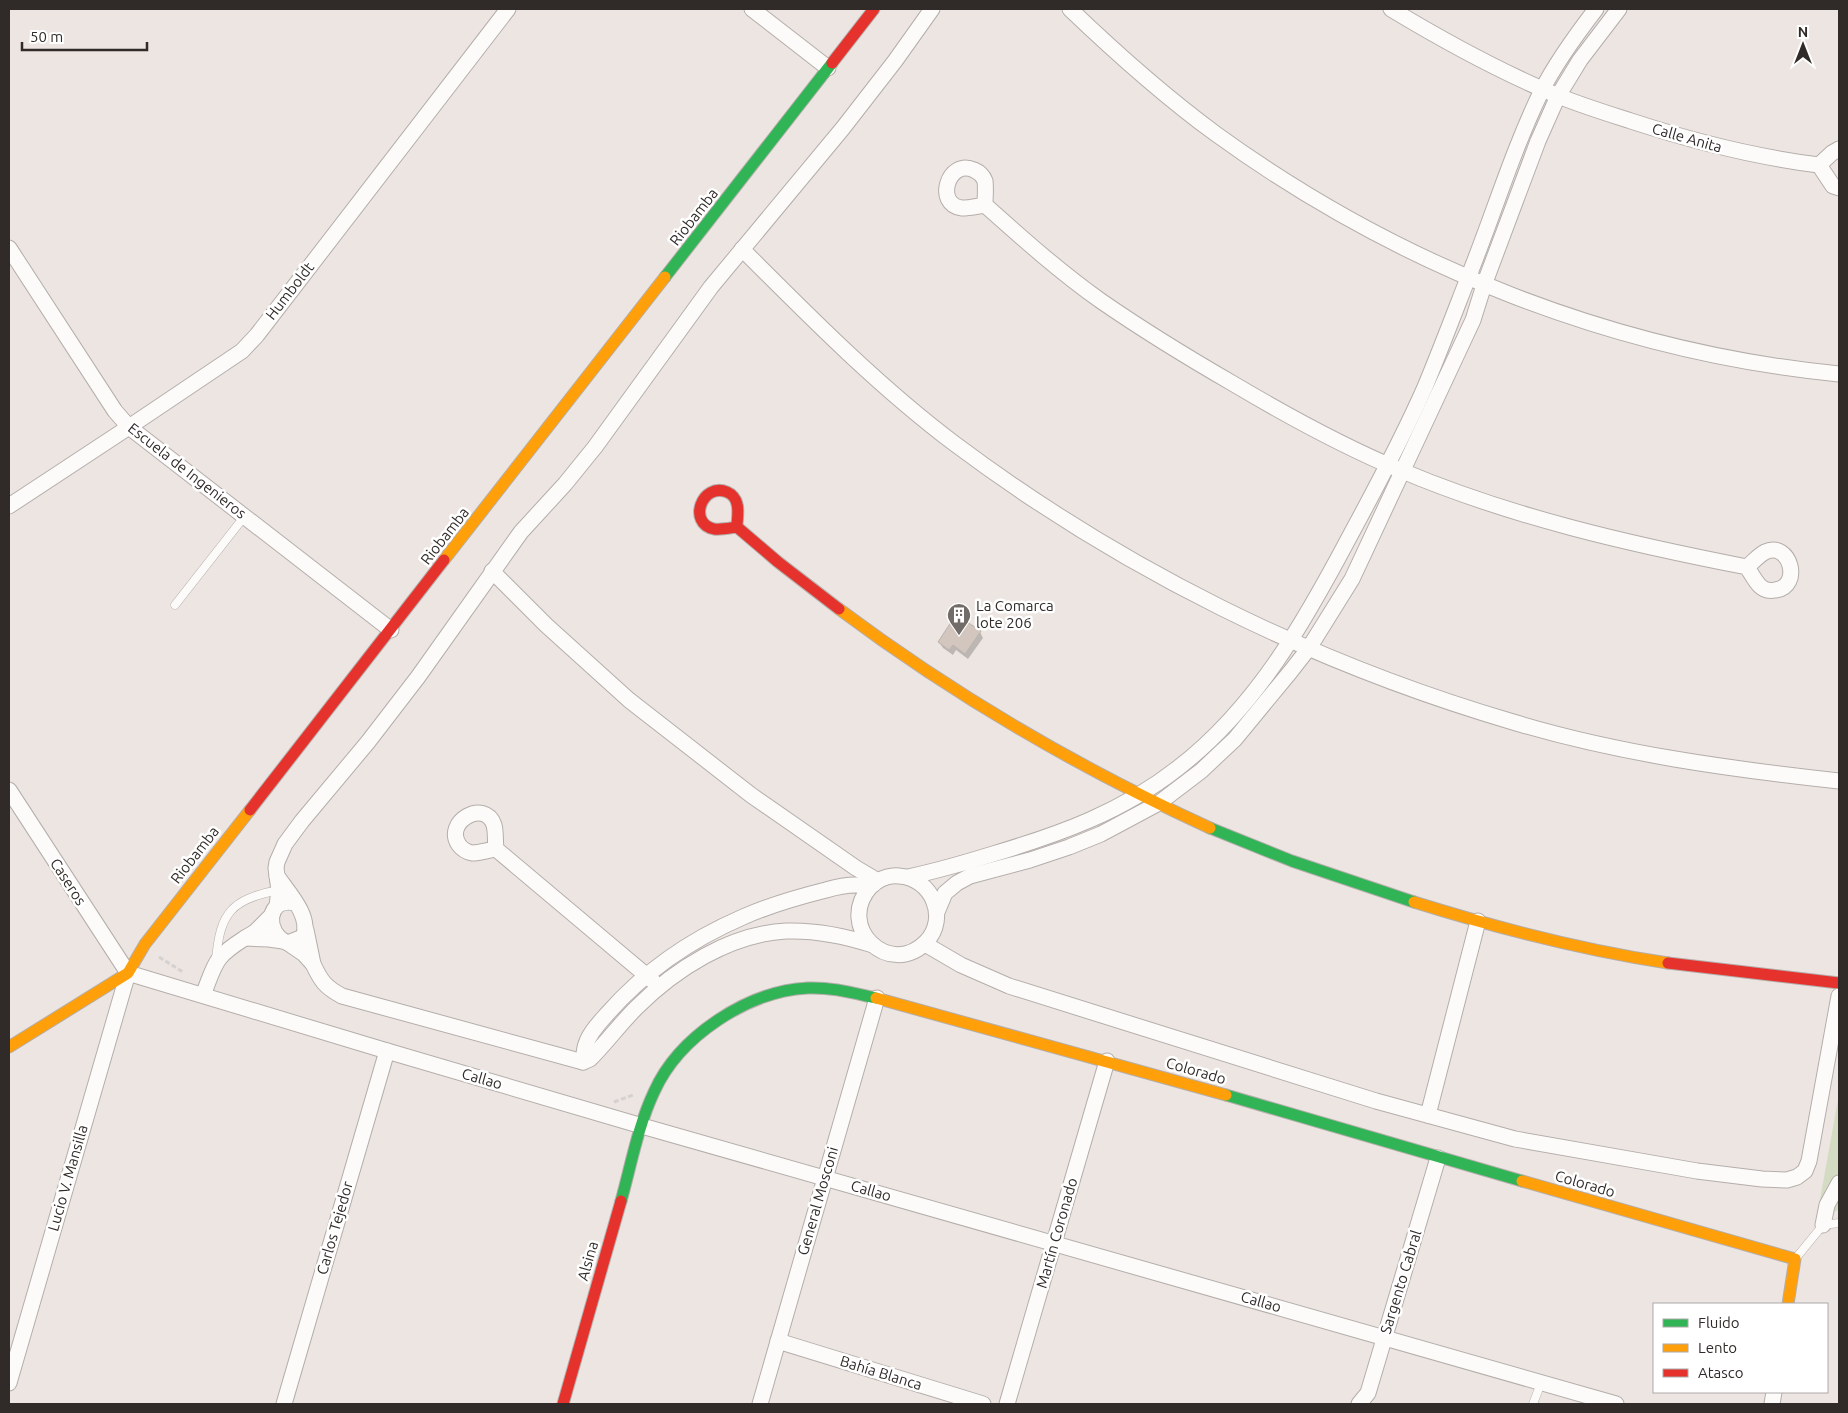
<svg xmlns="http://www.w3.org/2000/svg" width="1848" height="1413" font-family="Ubuntu,sans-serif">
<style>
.green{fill:#d3dcc3}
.shadow{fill:#0003}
.building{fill:#d3c6be;stroke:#bab4b0}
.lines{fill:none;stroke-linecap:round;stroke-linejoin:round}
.lane-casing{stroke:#b4aeab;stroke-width:9}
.street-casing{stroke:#b4aeab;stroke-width:17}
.fast-casing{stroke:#b4aeab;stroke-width:13}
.slow-casing{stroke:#b4aeab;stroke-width:13}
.jam-casing{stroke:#b4aeab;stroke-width:13}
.path{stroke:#d4d1d0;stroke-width:3;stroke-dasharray:5 2.5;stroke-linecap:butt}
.lane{stroke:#fcfbfa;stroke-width:8}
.street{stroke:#fcfbfa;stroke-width:15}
.fast{stroke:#30b455;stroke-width:11}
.slow{stroke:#ff9f0a;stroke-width:11}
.jam{stroke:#e5322d;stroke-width:11}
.labels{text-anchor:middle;stroke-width:5;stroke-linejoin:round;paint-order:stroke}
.street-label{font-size:15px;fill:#302b28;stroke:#fff}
.poi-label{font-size:15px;fill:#302b28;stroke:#fff;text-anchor:start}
</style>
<rect width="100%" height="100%" fill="#ede5e1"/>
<polygon class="green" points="1839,1094 1839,1209 1832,1214 1817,1216"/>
<polygon class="shadow" points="963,629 980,632 983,638 968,659 956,650 953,655 943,648 939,642"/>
<polygon class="building" points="953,619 963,627 967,622 981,631 965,654 953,645 949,650 938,642"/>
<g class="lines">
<g class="lane-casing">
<g id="lane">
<polyline points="175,605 244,517"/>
<path d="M216,960c4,-47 15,-61 63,-70"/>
<polyline points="1796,1258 1823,1225 1839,1223"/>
<polyline points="1533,1404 1541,1383"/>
</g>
</g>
<g class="street-casing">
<g id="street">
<polyline points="752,9 828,68"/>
<path d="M1070,9c46,44 94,87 146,125 182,132 399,218 623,240"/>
<path d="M1391,9c53,32 108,62 165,86 24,10 50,18 75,26 61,20 124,36 188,44l14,21 6,2"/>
<polyline points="1819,165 1832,153 1839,149"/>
<path d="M985,205c-7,1 -16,3 -23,3 -28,-3 -14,-50 12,-38 5,2 9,6 11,11 1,7 0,16 0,24 37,33 75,67 116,96 42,29 86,56 131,82 54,32 110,63 168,87 111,47 229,74 347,97 4,6 8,14 13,19 4,4 10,5 15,4 28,-3 15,-50 -10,-38 -6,3 -12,10 -18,15"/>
<polyline points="9,248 115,411 129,427 391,630"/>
<path d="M742,249c68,68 136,137 213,195 167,125 357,219 558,278 106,32 217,47 326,59"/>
<polyline points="9,506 129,427 242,351 257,335 508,9"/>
<polyline points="492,571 546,625 629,700 751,795 856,868 878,881"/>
<polyline points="9,790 128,973"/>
<path d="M496,849c-8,1 -16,4 -24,4 -5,-1 -10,-4 -13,-8 -16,-23 26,-47 35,-20 2,7 1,16 2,24l157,132"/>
<polyline points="277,876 276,868 277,862 285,844 302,821 368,742 418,677 521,532 565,484 595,447 711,287 843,128 895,61 932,9"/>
<path d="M908,877c28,-6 56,-14 85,-23 67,-20 129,-42 185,-86 79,-61 127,-147 173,-234 26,-48 52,-97 74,-147 15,-36 29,-73 43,-109 25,-62 44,-126 73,-186 15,-30 35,-57 55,-83"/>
<path d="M277,906l2,-16 -2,-14c11,16 35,41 26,61l-15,6c-24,-9 -22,-47 7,-40"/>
<polyline points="937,912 945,893 957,883 970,876 1030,860 1069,847 1101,834 1159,803 1201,771 1235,739 1291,671 1309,648 1352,579 1402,472 1473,320 1484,285 1538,141 1558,96 1580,60 1619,9"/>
<polyline points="272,915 255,932 245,938 269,939 283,941"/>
<polyline points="288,943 304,954 313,964 306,930"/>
<polyline points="925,944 961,965 1009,986 1376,1101 1515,1139 1697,1171 1762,1179 1787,1180 1797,1177 1805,1171 1809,1161 1839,996"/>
<path d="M313,964c8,17 12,23 29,32l241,66 7,-3c16,-16 30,-35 46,-51 39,-39 94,-74 150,-77 30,-1 59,5 87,14"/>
<polyline points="128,973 387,1051 642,1126 1616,1404"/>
<path d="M203,995c13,-32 10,-37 42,-57"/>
<path d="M583,1062c1,-6 1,-13 3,-18 4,-12 14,-22 22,-31 37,-42 84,-74 135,-96 27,-12 55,-20 83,-27 10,-3 20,-5 30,-5 4,0 11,2 15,1 3,-1 4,-3 6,-5 6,-3 15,-6 22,-5 33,2 50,42 27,66 -36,37 -92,-15 -55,-56"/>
<polyline points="1428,1115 1478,921"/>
<polyline points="1823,1225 1827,1205 1839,1183"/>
<polyline points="778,1341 983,1404"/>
<polyline points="9,1383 128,973"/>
<polyline points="284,1404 387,1051"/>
<polyline points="760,1404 877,998"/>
<polyline points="1007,1404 1107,1061"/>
<polyline points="1359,1404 1368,1393 1438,1158"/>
<polyline points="1772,1404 1774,1392"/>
</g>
</g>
<g class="fast-casing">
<g id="fast">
<polyline points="665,277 832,63"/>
<polyline points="1210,828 1292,861 1414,902"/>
<polyline points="1226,1095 1522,1181"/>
<path d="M621,1201c10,-36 17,-75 33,-109 25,-56 94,-101 154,-104 23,-1 45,5 68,10"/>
</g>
</g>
<g class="slow-casing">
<g id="slow">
<polyline points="444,560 665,277"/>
<path d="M839,609c115,86 240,159 371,219"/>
<path d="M1414,902c83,26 168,48 254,61"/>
<polyline points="876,998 1226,1095"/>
<polyline points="9,1047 128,973 145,944 250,810"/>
<polyline points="1522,1181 1795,1259 1788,1304"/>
</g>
</g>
<g class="jam-casing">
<g id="jam">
<polyline points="832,63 874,9"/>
<path d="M737,527c-7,1 -16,3 -23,2 -27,-6 -12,-47 13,-37 5,2 9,7 10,12 2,7 0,16 0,23l41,35 61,47"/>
<polyline points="250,810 444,560"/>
<polyline points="1668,963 1839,983"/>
<polyline points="563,1404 621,1201"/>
</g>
</g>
<g class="path">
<polyline points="159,957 183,972"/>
<polyline points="614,1102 633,1095"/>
</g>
<use href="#lane" class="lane"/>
<use href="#street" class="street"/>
<use href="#fast" class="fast"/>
<use href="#slow" class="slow"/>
<use href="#jam" class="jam"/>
</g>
<defs>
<g id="building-pin" transform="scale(1.25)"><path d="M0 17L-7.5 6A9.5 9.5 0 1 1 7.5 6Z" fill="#726c69" stroke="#fff"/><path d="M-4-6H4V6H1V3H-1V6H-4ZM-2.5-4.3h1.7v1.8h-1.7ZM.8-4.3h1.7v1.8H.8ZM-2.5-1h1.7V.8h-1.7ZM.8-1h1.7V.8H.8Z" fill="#fff"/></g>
</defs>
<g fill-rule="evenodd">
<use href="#building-pin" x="959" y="615"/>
</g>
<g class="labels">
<g class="street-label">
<text transform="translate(1687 138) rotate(16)" y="5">Calle Anita</text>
<text transform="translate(694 217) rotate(-52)" y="5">Riobamba</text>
<text transform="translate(290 291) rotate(-52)" y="5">Humboldt</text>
<text transform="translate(187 471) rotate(38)" y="5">Escuela de Ingenieros</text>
<text transform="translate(445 536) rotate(-52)" y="5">Riobamba</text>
<text transform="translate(195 855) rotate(-52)" y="5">Riobamba</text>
<text transform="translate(68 882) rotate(57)" y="5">Caseros</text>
<text transform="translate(1196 1071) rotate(16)" y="5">Colorado</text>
<text transform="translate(482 1079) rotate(16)" y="5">Callao</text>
<text transform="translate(68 1178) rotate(-74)" y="5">Lucio V. Mansilla</text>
<text transform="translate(1585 1184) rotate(16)" y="5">Colorado</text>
<text transform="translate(871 1191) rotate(16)" y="5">Callao</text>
<text transform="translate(818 1201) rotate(-74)" y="5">General Mosconi</text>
<text transform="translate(335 1228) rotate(-74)" y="5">Carlos Tejedor</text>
<text transform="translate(1057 1233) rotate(-74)" y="5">Martín Coronado</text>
<text transform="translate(588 1261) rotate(-74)" y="5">Alsina</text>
<text transform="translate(1401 1282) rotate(-73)" y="5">Sargento Cabral</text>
<text transform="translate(1261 1302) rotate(16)" y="5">Callao</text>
<text transform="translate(881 1373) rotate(17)" y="5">Bahía Blanca</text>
</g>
<g class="poi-label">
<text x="976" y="611">La Comarca<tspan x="976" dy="17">lote 206</tspan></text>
</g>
</g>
<rect width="1848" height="1413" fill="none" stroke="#302b28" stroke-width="20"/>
<rect x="1653" y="1303" width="175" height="90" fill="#ffffff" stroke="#acaaa9"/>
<rect x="1663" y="1319" width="25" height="8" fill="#30b455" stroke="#acaaa9"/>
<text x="1698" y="1328" font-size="15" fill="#302b28">Fluido</text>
<rect x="1663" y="1344" width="25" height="8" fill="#ff9f0a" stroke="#acaaa9"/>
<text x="1698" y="1353" font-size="15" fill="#302b28">Lento</text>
<rect x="1663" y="1369" width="25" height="8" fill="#e5322d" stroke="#acaaa9"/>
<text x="1698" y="1378" font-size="15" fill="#302b28">Atasco</text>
<g transform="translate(1803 45)" stroke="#ffffff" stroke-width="4" paint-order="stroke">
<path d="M0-4L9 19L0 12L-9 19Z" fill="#302b28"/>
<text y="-8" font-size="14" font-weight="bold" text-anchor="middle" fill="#302b28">N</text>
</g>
<path d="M22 42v8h125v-8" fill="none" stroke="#302b28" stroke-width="2.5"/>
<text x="30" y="42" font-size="15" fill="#302b28" stroke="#ffffff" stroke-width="4" paint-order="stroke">50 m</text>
</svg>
